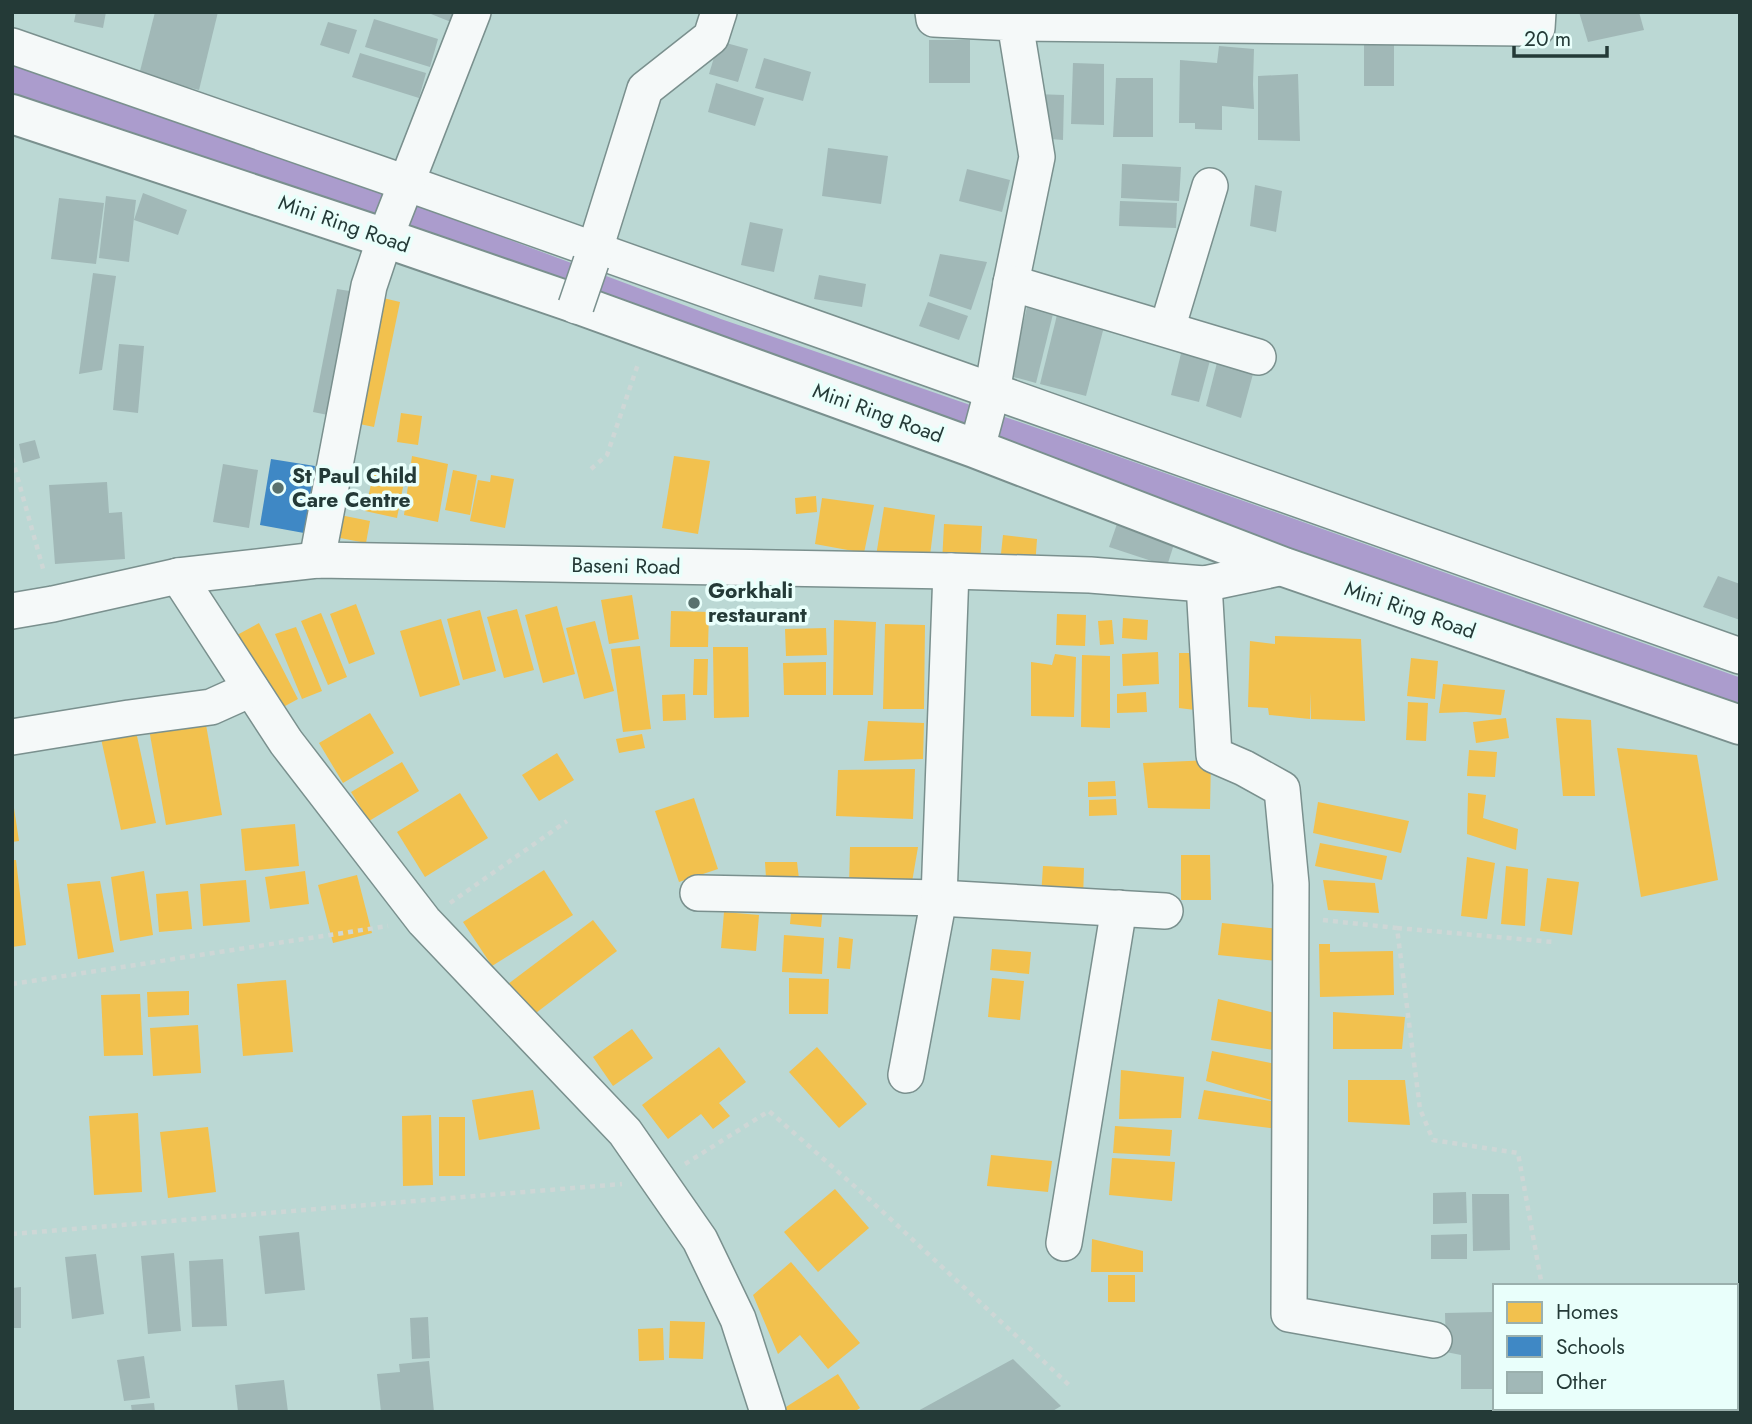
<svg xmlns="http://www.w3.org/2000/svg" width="1752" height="1424" font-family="Jost,sans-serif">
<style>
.homes{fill:#f2c14e}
.schools{fill:#3f88c5}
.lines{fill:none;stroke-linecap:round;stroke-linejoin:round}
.canal{stroke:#ab9ccd;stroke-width:33}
.building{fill:#a1b8b7}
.minor-casing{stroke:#7a908e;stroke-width:38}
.major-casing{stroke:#7a908e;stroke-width:42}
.path{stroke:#ced7d6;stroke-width:4.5;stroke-dasharray:5 5;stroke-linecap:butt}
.minor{stroke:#f5f9f9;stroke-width:35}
.major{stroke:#f5f9f9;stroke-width:38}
.minor-bridge-casing{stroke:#7a908e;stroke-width:38;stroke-linecap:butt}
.minor-bridge{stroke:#f5f9f9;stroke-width:35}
.poi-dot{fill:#59716e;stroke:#e9fffb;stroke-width:2.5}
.labels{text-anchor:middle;stroke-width:7;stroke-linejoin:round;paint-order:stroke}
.street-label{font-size:21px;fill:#243a37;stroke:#e9fffb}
.poi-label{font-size:21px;font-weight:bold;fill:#243a37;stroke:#e9fffb;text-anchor:start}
</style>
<rect width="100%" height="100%" fill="#bbd8d4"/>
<g class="homes">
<polygon points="375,296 400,302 374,427 350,422"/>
<polygon points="401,413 422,416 418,445 397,442"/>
<polygon points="412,456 448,464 438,522 404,515"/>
<polygon points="674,456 710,461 698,534 662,528"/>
<polygon points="453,470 477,475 470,515 445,510"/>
<polygon points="374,471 405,477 397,518 365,511"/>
<polygon points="491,475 514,479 505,528 470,521 478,480 490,482"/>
<polygon points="816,496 817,512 796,514 795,498"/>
<polygon points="822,498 874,505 864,553 815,544"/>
<polygon points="884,507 935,515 929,564 876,556"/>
<polygon points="335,514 370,521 366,543 330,536"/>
<polygon points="944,524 982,526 980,565 942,563"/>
<polygon points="1003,535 1037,539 1035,567 1000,563"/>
<polygon points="632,595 639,639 609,644 601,600"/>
<polygon points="356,604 375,654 349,664 330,614"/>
<polygon points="557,606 575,674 543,683 525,615"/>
<polygon points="517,609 534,670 504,678 487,617"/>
<polygon points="480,610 496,671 463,680 447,619"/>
<polygon points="671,611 709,612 708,647 670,647"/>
<polygon points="321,613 347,677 328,685 301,621"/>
<polygon points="1057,614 1086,615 1085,646 1056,645"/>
<polygon points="1123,618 1148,620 1147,640 1122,638"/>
<polygon points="441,619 460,685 420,697 400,631"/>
<polygon points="834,620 876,622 873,695 833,695"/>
<polygon points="1112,620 1114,644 1100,645 1098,621"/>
<polygon points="595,621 614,691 584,699 566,628"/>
<polygon points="259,623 298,699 276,711 237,635"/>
<polygon points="885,624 925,625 924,709 883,709"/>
<polygon points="296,627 322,691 302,699 275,634"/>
<polygon points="826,628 827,655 786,656 785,629"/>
<polygon points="1275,636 1361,639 1365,721 1311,719 1310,692 1310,719 1269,715 1268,708 1248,707 1250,641 1275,644"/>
<polygon points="640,646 651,729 623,732 611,649"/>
<polygon points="713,647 748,647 749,717 714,718"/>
<polygon points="1158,652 1159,684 1123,686 1122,654"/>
<polygon points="1179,653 1209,653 1203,711 1179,708"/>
<polygon points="1055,654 1076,657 1074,717 1031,716 1031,662 1052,665"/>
<polygon points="1082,655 1110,656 1110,728 1081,727"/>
<polygon points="1411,658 1438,661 1435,699 1407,696"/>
<polygon points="694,659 708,659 707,695 693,695"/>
<polygon points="826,662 826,695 784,695 783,663"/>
<polygon points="1443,684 1505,690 1501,715 1466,712 1439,713"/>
<polygon points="1146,692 1147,712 1117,713 1117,694"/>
<polygon points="685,694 686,720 663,721 662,695"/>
<polygon points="1408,702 1428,703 1426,741 1406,740"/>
<polygon points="370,713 394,753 343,783 319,743"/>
<polygon points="1506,718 1509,738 1476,743 1473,722"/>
<polygon points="1556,718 1591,720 1595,796 1563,796"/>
<polygon points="205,719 222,815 166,825 149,729"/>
<polygon points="868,721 924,723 923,759 864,761"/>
<polygon points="135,727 156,823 121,830 100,734"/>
<polygon points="642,734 645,748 619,753 616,739"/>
<polygon points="1617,748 1697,755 1718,880 1641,897"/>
<polygon points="1469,750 1497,752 1495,777 1467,776"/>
<polygon points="557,753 574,780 539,801 522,775"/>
<polygon points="1211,760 1210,809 1148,808 1143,763"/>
<polygon points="402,762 419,791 369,821 351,792"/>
<polygon points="915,769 913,819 836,816 838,770"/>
<polygon points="1115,781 1116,796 1088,797 1088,782"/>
<polygon points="460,793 488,838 425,877 397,832"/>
<polygon points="1468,793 1486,795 1483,818 1518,829 1516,850 1467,834"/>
<polygon points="694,798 718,869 679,882 655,811"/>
<polygon points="1116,799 1117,815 1089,816 1089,800"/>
<polygon points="1318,802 1409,821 1401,853 1313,833"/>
<polygon points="12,808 14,808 19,841 12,842"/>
<polygon points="295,824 299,866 245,871 241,829"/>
<polygon points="1320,843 1387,856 1382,880 1315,866"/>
<polygon points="850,847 918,847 911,888 849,886"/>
<polygon points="1181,855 1210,855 1211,900 1181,900"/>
<polygon points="1467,857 1495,863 1487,919 1461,916"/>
<polygon points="12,860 16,860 26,945 12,947"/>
<polygon points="765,862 797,862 799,879 766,878"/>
<polygon points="1043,866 1084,868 1083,899 1041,897"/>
<polygon points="1506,866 1528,869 1525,926 1501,924"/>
<polygon points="544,870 573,915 492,966 463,922"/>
<polygon points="144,871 153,935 120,941 111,877"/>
<polygon points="305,871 309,904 270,909 265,877"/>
<polygon points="357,875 372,933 333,943 318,885"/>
<polygon points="1547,878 1579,882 1572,935 1540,931"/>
<polygon points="246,880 250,922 203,926 200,884"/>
<polygon points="1323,880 1375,883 1379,913 1328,910"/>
<polygon points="100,881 114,952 78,959 67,884"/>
<polygon points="188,891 192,929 159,932 156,894"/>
<polygon points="792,902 823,906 821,927 790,924"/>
<polygon points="724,912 759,915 756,951 721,948"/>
<polygon points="593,920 617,951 532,1016 508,984"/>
<polygon points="1222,923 1290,930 1286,962 1218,955"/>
<polygon points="784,935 824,938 822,974 782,972"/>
<polygon points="839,937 853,939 850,969 837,968"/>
<polygon points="1319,944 1330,944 1330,952 1393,951 1394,995 1320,997"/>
<polygon points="992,949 1031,952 1029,974 990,970"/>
<polygon points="789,978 829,979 828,1014 789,1014"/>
<polygon points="992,978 1024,981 1020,1020 988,1017"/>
<polygon points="286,980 293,1052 243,1056 237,984"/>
<polygon points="189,991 189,1015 148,1017 147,992"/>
<polygon points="140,994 143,1055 104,1056 101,995"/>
<polygon points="1218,999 1275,1013 1273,1050 1211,1040"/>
<polygon points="1333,1012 1405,1017 1402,1049 1333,1049"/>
<polygon points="198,1025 201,1073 153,1076 150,1028"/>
<polygon points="632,1029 653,1058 613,1086 593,1057"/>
<polygon points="719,1047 746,1082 719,1103 730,1116 713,1129 701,1114 668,1139 642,1105"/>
<polygon points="817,1047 867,1104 839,1128 789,1072"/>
<polygon points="1212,1051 1280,1065 1281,1103 1206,1081"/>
<polygon points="1121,1070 1184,1077 1181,1118 1119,1119"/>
<polygon points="1348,1080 1405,1080 1410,1125 1348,1122"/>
<polygon points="533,1090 540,1129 479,1140 472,1100"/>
<polygon points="1204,1090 1289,1104 1287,1130 1198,1119"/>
<polygon points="138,1113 142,1192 94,1195 89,1116"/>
<polygon points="431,1115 433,1185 403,1186 402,1116"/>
<rect x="439" y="1117" width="26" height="59"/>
<polygon points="1115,1126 1172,1130 1170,1156 1113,1153"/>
<polygon points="208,1127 216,1192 168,1198 160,1132"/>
<polygon points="991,1155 1052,1161 1048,1192 987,1186"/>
<polygon points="1112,1158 1175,1162 1172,1201 1109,1195"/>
<polygon points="835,1189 869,1228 818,1272 784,1232"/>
<polygon points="1092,1239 1143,1251 1143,1272 1091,1272"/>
<polygon points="791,1262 860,1343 828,1369 800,1335 778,1354 753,1295"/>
<rect x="1108" y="1275" width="27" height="27"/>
<polygon points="670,1321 705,1322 703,1359 669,1358"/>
<polygon points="663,1328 664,1360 639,1361 638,1329"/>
<polygon points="838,1374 860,1408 854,1412 778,1412"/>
</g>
<polygon class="schools" points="271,459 315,466 304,533 260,525"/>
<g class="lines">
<polyline class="canal" points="12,77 137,118 714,334 1082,461 1740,695"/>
</g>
<g class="building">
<polygon points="76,12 106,12 103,28 74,22"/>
<polygon points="155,12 218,12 199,90 139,75"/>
<polygon points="426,12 455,12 451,22"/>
<polygon points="1579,12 1639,12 1644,30 1588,42"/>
<polygon points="374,19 438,39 430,67 365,47"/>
<polygon points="328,22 357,30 349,54 320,45"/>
<rect x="1364" y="38" width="30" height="48"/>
<rect x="929" y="40" width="41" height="43"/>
<polygon points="719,41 748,49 738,82 709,74"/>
<polygon points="1219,46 1254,49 1253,84 1254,109 1222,106 1222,130 1195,129 1195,123 1179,123 1180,60 1217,63"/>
<polygon points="360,53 426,73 419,98 352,77"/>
<polygon points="764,58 811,72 803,101 755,88"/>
<polygon points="1073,63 1104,64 1104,125 1071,124"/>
<polygon points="1298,74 1300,141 1258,140 1258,76"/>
<polygon points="1116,78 1153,78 1153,137 1113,137"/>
<polygon points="716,83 764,98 755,126 708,112"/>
<polygon points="1034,94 1064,95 1063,140 1039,138"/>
<polygon points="828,148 888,156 881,204 822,196"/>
<polygon points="1122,164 1181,167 1179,201 1121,198"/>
<polygon points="967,169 1010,180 1002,212 959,201"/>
<polygon points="1255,185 1282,191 1276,232 1250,226"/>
<polygon points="143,193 187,210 178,235 134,220"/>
<polygon points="106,196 136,200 129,262 99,258"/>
<polygon points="59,198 104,203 96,264 51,259"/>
<polygon points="1120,201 1177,203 1176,228 1119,226"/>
<polygon points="750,222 783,229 774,272 741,265"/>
<polygon points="940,254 987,262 971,310 929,296"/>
<polygon points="93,273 116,276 102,370 79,374"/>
<polygon points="819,275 866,284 862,307 814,299"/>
<polygon points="337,289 362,293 338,417 313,412"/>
<polygon points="928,302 968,316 959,340 919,326"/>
<polygon points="1028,303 1054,310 1036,383 1010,376"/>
<polygon points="1058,311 1105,323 1086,396 1040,384"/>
<polygon points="1184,341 1213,349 1199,402 1171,395"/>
<polygon points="119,344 144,346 138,413 113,410"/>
<polygon points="1220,351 1256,363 1241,418 1206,406"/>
<polygon points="35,440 40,458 23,463 19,444"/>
<polygon points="223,464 258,470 249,528 213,522"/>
<polygon points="107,482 109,513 122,512 125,559 55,564 49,485"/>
<polygon points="1118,521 1175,541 1167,566 1109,547"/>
<polygon points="1718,576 1740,584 1740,620 1703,607"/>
<polygon points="1466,1192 1467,1223 1433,1224 1433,1193"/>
<polygon points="1472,1194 1509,1194 1510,1250 1473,1251"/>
<polygon points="299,1232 305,1290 265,1294 259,1236"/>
<polygon points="1467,1234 1467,1259 1431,1259 1431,1235"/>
<polygon points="174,1253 181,1331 148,1334 141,1256"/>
<polygon points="96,1254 104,1314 72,1319 65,1257"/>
<polygon points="223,1259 227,1326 192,1327 189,1261"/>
<polygon points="21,1287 21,1328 12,1328 12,1288"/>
<polygon points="1495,1312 1495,1389 1461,1389 1461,1355 1446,1352 1445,1313"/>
<polygon points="428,1317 430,1358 412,1359 410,1318"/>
<polygon points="144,1356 150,1398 124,1401 117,1360"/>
<polygon points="1013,1359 1061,1406 1051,1412 916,1412"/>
<polygon points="429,1361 434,1412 381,1412 377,1374 400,1372 399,1364"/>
<polygon points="284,1380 288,1412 238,1412 235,1385"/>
<polygon points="154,1403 155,1412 132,1412 131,1405"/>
</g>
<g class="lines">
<g class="minor-casing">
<g id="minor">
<polyline points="933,12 934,19 1015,23 1037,157 1011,283 992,392 977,448 974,448"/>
<polyline points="1015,23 1537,28 1538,12"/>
<polyline points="12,46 406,183 1740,656"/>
<polyline points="591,262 645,89 711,37 719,12"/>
<polyline points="1011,283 1258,357"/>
<polyline points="1167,329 1210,186"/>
<polyline points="317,560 369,286 385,238 473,12"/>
<polyline points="178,576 286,742 424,921 625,1132 700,1240 738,1319 768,1412"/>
<polyline points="1204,584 1214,755 1244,768 1282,789 1291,884 1289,1314 1434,1340"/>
<polyline points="12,611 53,604 178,576 317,560 951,571 1090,575 1204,584 1284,567"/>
<polyline points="12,737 129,718 211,707 251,689"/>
<polyline points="698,893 939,898 1165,911"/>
<polyline points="906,1075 939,898 951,571"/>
<polyline points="1064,1243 1119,908"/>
</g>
</g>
<g class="major-casing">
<polyline id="major" points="12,114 385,238 574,303 974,448 1284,567 1740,725"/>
</g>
<g class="path">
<polyline points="12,458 44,572"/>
<polyline points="591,469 607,455 638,364"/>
<polyline points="450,903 567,821"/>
<polyline points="1323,920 1397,928 1420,1109 1433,1140 1518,1153 1542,1286"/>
<polyline points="1397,928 1553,942"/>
<polyline points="12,984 388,926"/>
<polyline points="685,1164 769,1111 869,1199 1069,1385"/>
<polyline points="12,1234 622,1184"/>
</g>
<use href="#minor" class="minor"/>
<use href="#major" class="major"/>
<g class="minor-bridge-casing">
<polyline id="minor-bridge" points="576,306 591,262"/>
</g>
<use href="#minor-bridge" class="minor-bridge"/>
</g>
<g class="poi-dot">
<circle cx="278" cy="488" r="7"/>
<circle cx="694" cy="603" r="7"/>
</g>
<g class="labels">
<g class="street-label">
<text transform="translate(344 224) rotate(19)" y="7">Mini Ring Road</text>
<text transform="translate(878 413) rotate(20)" y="7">Mini Ring Road</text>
<text transform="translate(626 566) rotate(1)" y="7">Baseni Road</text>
<text transform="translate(1410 610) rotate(19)" y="7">Mini Ring Road</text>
</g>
<g class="poi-label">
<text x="292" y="483">St Paul Child<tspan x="292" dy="24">Care Centre</tspan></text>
<text x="708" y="598">Gorkhali<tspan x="708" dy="24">restaurant</tspan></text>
</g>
</g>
<rect width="1752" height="1424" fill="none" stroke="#243a37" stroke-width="28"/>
<rect x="1493" y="1284" width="245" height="126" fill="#e9fffb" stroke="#9ab0ad" stroke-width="2"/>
<rect x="1507" y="1302" width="35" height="21" fill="#f2c14e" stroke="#9ab0ad" stroke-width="2"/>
<text x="1556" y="1319" font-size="21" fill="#243a37">Homes</text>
<rect x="1507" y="1336" width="35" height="21" fill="#3f88c5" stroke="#9ab0ad" stroke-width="2"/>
<text x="1556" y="1354" font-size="21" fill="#243a37">Schools</text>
<rect x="1507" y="1372" width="35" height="21" fill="#a1b8b7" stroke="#9ab0ad" stroke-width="2"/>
<text x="1556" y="1389" font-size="21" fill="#243a37">Other</text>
<path d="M1514 46v10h93v-10" fill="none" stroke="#243a37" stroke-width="3.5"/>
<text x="1524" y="46" font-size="21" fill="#243a37" stroke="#e9fffb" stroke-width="5" paint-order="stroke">20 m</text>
</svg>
